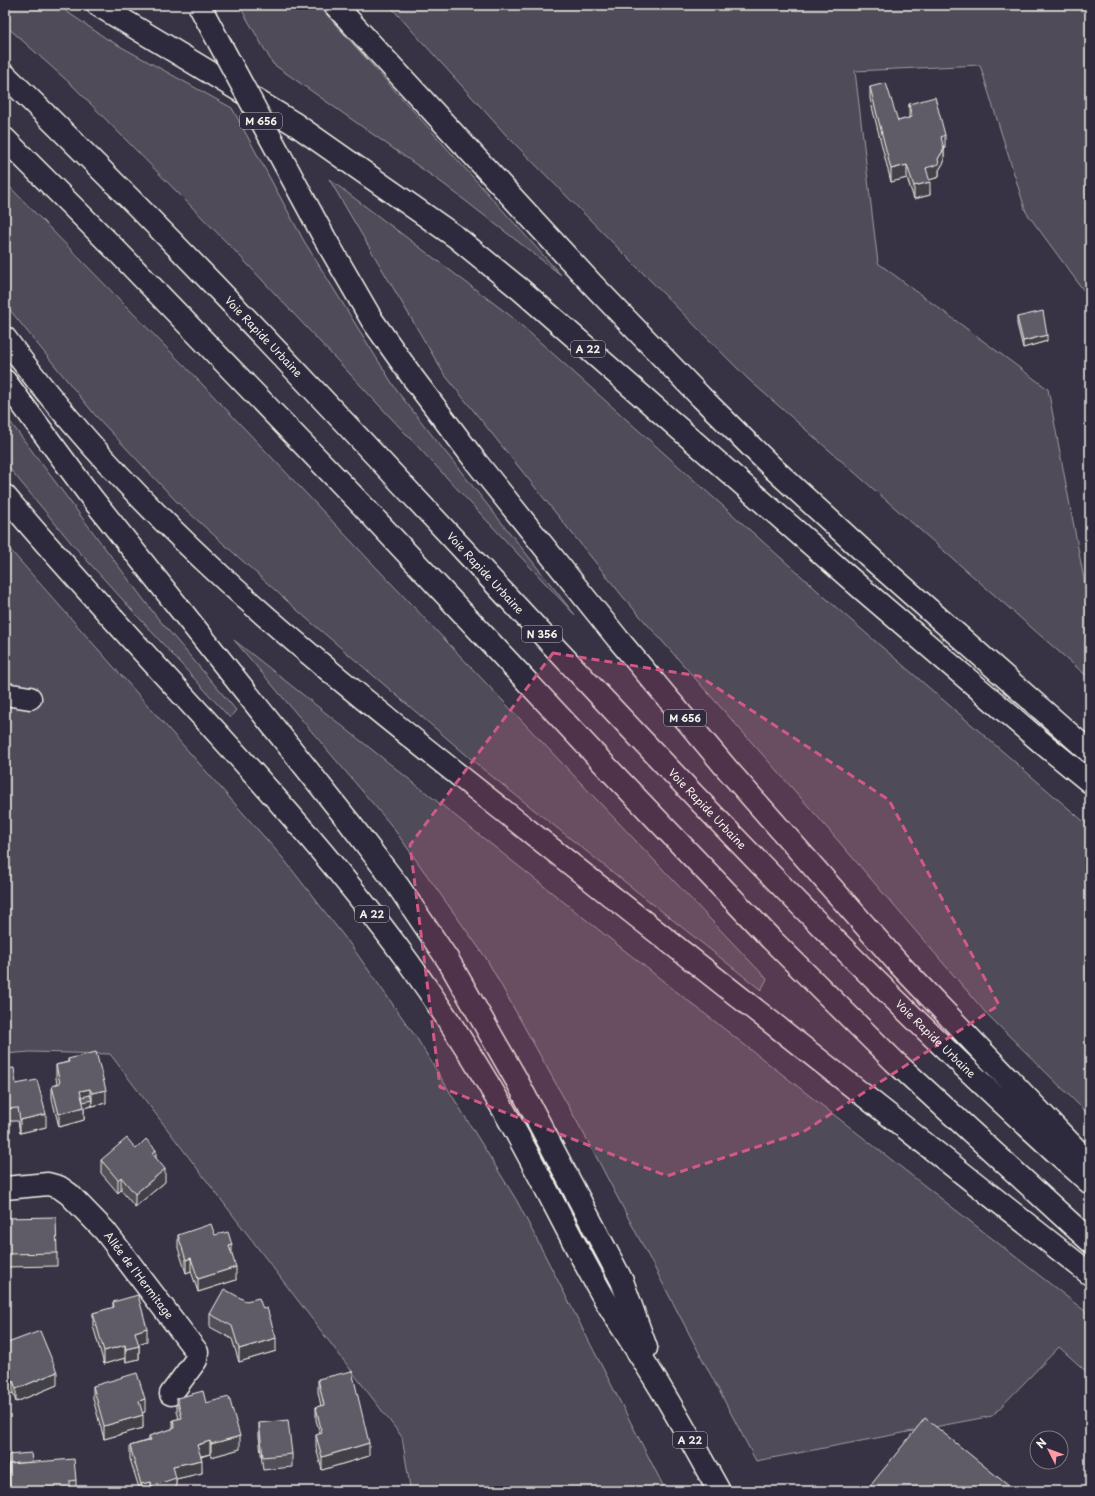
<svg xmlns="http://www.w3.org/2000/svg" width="1095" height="1496" font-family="'Playpen Sans',sans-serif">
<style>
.green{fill:#504b59;stroke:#a29ea0}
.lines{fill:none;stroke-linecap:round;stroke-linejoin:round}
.minor-casing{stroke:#f4f1e8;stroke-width:25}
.highway-casing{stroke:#f4f1e8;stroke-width:25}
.minor{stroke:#2f2a3d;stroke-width:22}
.highway{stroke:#2f2a3d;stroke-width:22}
.highway-bridge-casing{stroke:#f4f1e8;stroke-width:25;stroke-linecap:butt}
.highway-bridge{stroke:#2f2a3d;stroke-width:22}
.wall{fill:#524f59;stroke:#f4f1e8}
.shaded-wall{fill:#424048;stroke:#f4f1e8}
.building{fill:#5f5c67;stroke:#f4f1e8}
.marked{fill:#d15985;fill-opacity:0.2;stroke:#d15985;stroke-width:3;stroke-dasharray:8 5;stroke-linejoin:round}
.labels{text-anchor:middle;stroke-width:3;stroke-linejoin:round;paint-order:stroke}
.shield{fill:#2f2a3d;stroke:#b9b5b5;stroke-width:1}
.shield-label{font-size:10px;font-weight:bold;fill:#f4f1e8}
.street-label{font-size:11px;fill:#f4f1e8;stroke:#2f2a3d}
</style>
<rect width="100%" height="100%" fill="#373244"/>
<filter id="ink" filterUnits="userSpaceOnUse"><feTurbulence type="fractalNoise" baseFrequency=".025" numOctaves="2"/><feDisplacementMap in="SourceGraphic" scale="8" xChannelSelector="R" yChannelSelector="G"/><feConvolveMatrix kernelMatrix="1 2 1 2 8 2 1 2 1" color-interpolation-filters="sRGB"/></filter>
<g filter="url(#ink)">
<g class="green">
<polygon points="5,5 57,5 107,39 232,108 304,241 397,391 575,615 236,252 73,86 5,25"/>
<polygon points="239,5 318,5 561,275 445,185 273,64"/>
<polygon points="389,5 1090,5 1090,299 1026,212 980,65 855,71 878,263 1048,389 1090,611 1090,679 748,379 507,136"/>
<polygon points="329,179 512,317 838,609 1090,827 1090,1116 986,1013 816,815 624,598 444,374"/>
<polygon points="5,182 204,386 767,979 761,990 484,770 306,618 176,501 95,415 5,304"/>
<polygon points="5,415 156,616 236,710 230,718 73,545 5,463"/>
<polygon points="5,544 282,857 350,944 416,1037 517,1201 666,1491 567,1491 564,1486 537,1491 396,1491 410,1487 402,1437 110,1054 30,1052 5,1054"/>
<polygon points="234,640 677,992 1090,1315 1090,1375 1059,1347 992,1416 756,1461 590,1145 486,958 391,825"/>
</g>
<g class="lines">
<g class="minor-casing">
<g id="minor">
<polyline points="5,694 30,698"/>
<path id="s1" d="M5,1188l43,-4 11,3 10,7 36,37 92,121 -1,8 -25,34"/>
</g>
</g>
<g class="highway-casing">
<g id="highway">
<polyline points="98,5 295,124 456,237 521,290 861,588 1041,742 1090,782"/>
<polyline points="335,5 594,286 701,397 775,470 873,560 1090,752"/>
<path id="s2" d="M5,75c372,359 699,763 1085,1108"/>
<polyline points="5,139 115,249 360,503 603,763 771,939 894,1061 1090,1241"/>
<polyline points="324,237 372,320 413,378 477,463 618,639 728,770 898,963 1090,1164"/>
<path d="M5,338c144,198 334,342 524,493 187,148 375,295 561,443"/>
<polyline points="5,381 91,497 349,822 398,886 448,960 516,1079 622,1281 646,1348"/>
<path d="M5,496c132,158 283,300 404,467 34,47 65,96 94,146 34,59 63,121 96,180 19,34 42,66 62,100 20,33 39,68 58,102"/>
</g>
</g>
<use href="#minor" class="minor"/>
<use href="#highway" class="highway"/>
<g class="highway-bridge-casing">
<polyline id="highway-bridge" points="199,5 324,237"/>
</g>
<use href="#highway-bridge" class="highway-bridge"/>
</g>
<g class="wall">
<polygon points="870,87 898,121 909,118 909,104 945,148 944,149 944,162 939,170 939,177 929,180 930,195 914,199 907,178 891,182 870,99"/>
<polygon points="1017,317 1047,341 1023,348 1017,324"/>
<polygon points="68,1059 106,1103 84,1108 84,1120 59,1127 52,1099 52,1086 57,1084 56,1078 56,1065 68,1062"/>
<polygon points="5,1069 16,1084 46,1127 20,1133 18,1121 5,1121"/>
<polygon points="136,1149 165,1182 135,1207 121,1190 118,1193 101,1173 101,1160"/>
<polygon points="5,1218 57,1253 57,1266 5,1267"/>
<polygon points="178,1235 215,1235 232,1256 236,1280 198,1292 191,1271 186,1273 178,1248"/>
<polygon points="246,1301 263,1309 276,1351 239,1362 232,1339 210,1327 210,1314"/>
<polygon points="113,1302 147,1341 139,1344 139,1359 126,1362 125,1358 104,1364 93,1326 93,1313 113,1308"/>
<polygon points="5,1344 57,1385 16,1402 13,1393 6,1396 6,1406 5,1406"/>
<polygon points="318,1379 369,1456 322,1470 316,1448 316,1435 320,1434 316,1420 316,1407 321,1406 318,1392"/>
<polygon points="93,1386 145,1412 142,1413 143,1428 104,1439 93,1399"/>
<polygon points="177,1398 206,1403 240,1449 211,1457 210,1454 201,1457 202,1473 176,1479 176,1491 140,1491 130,1459 130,1446 149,1440 149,1436 173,1429 173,1420 179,1419 177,1411"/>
<polygon points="259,1423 292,1454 292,1467 263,1470 259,1436"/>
<polygon points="8,1455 32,1462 76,1480 76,1491 10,1491"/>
</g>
<g class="shaded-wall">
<polygon points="945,135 945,148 941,150 941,137"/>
<polygon points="944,149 944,162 939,170 939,177 926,181 926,168 938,159"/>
<polygon points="907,165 907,178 891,182 891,169"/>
<polygon points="930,182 930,195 914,199 914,186"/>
<polygon points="1047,335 1047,341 1023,348 1023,341"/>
<polygon points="90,1089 90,1100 92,1100 92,1106 84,1108 84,1120 59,1127 59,1114 80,1091"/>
<polygon points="106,1090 106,1103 92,1106 92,1093"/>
<polygon points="46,1114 46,1127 20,1133 20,1120"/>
<polygon points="156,1150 156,1163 152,1153"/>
<polygon points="165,1169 165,1182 135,1207 135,1194"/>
<polygon points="121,1177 121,1190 118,1193 118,1180"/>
<polygon points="232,1245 232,1258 229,1246"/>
<polygon points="191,1258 191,1271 186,1273 186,1260"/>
<polygon points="236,1267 236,1280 198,1292 198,1279"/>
<polygon points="147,1328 147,1341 135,1345 135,1332"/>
<polygon points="276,1338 276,1351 239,1362 239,1349"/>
<polygon points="125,1345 125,1358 104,1364 104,1351"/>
<polygon points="139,1346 139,1359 126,1362 126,1349"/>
<polygon points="57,1372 57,1385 16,1402 16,1389"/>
<polygon points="13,1380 13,1393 6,1396 6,1406 5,1406 5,1384"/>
<polygon points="145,1399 145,1412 139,1414 139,1401"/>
<polygon points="143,1415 143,1428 104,1439 104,1426"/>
<polygon points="240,1436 240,1449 211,1457 211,1444"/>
<polygon points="210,1441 210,1454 197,1457 197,1445"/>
<polygon points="369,1443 369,1456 322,1470 322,1457"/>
<polygon points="202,1460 202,1473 176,1479 176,1491 152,1491 152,1486 173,1466"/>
<polygon points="151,1482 151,1491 141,1491 141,1484"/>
</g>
<g class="building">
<polygon points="886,83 898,121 912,117 909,104 935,97 945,135 941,137 944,149 938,159 939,164 926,168 930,182 914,186 907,165 891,169 870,87"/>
<polygon points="1043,311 1047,335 1023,341 1017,317"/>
<polygon points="96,1052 106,1090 92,1093 90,1089 80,1091 84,1107 59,1114 52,1086 60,1083 56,1065 69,1062 68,1059"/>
<polygon points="14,1068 16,1084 37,1080 46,1114 20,1120 18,1108 5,1109 5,1069"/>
<polygon points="90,1095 92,1100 83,1102 82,1097"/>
<polygon points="127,1138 136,1149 146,1139 156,1150 152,1153 165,1169 135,1194 121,1177 118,1180 101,1160"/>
<polygon points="56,1217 57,1253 5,1254 5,1218"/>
<polygon points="211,1224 215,1235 228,1232 232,1245 229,1246 236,1267 198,1279 191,1258 186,1260 178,1235"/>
<polygon points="224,1289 246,1301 259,1298 263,1309 267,1308 276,1338 239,1349 232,1326 210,1314"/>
<polygon points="138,1295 147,1328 135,1332 139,1346 126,1349 125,1345 104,1351 93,1313 114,1307 113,1302"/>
<polygon points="40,1331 57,1372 16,1389 13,1380 5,1384 5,1344"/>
<polygon points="352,1371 369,1443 322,1457 316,1435 322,1433 316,1407 324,1405 318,1379"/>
<polygon points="137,1373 145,1399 139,1401 143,1415 104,1426 93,1386"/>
<polygon points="203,1391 206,1403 229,1397 240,1436 211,1444 210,1441 197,1445 202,1460 173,1466 176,1478 152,1486 151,1482 141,1484 130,1446 151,1440 149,1436 175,1428 173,1420 182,1418 177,1398"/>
<polygon points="925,1418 1015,1491 866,1491"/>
<polygon points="288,1420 292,1454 263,1457 259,1423"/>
<polygon points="31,1453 32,1462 9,1464 9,1471 8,1455"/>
<polygon points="74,1459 76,1480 70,1481 70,1491 12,1491 12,1489 10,1489 9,1464"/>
</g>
</g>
<path class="marked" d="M553,653l146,23 190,124 110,205 -196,127 -136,44 -227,-89 -30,-242z"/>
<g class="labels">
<g class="shield">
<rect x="240" y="113" width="42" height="16" rx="3"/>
<rect x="571" y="341" width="34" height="16" rx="3"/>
<rect x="522" y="626" width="40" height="16" rx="3"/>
<rect x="664" y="710" width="42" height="16" rx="3"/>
<rect x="355" y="906" width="34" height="16" rx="3"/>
<rect x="673" y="1432" width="34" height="16" rx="3"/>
</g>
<g class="shield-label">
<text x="261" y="125">M 656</text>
<text x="588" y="353">A 22</text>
<text x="542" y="638">N 356</text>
<text x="685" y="722">M 656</text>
<text x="372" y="918">A 22</text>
<text x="690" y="1444">A 22</text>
</g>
<g class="street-label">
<text dy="4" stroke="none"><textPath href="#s2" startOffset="368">Voie Rapide Urbaine</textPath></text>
<text dy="4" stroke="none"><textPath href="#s2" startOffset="692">Voie Rapide Urbaine</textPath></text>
<text dy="4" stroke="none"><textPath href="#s2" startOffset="1016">Voie Rapide Urbaine</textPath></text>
<text dy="4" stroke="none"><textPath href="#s2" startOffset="1340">Voie Rapide Urbaine</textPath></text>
<text dy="4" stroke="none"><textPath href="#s1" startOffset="174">Allée de l'Hermitage</textPath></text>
</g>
</g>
<rect width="1095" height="1496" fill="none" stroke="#2f2a3d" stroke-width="20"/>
<rect x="10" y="10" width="1075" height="1476" fill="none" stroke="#f4f1e8" stroke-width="1.5" filter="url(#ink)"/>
<g transform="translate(1049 1450) rotate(312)"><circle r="19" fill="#2f2a3d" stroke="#7e7a81"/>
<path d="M0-3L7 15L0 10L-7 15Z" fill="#ff9aa2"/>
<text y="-6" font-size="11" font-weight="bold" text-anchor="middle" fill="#f4f1e8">N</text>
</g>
</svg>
